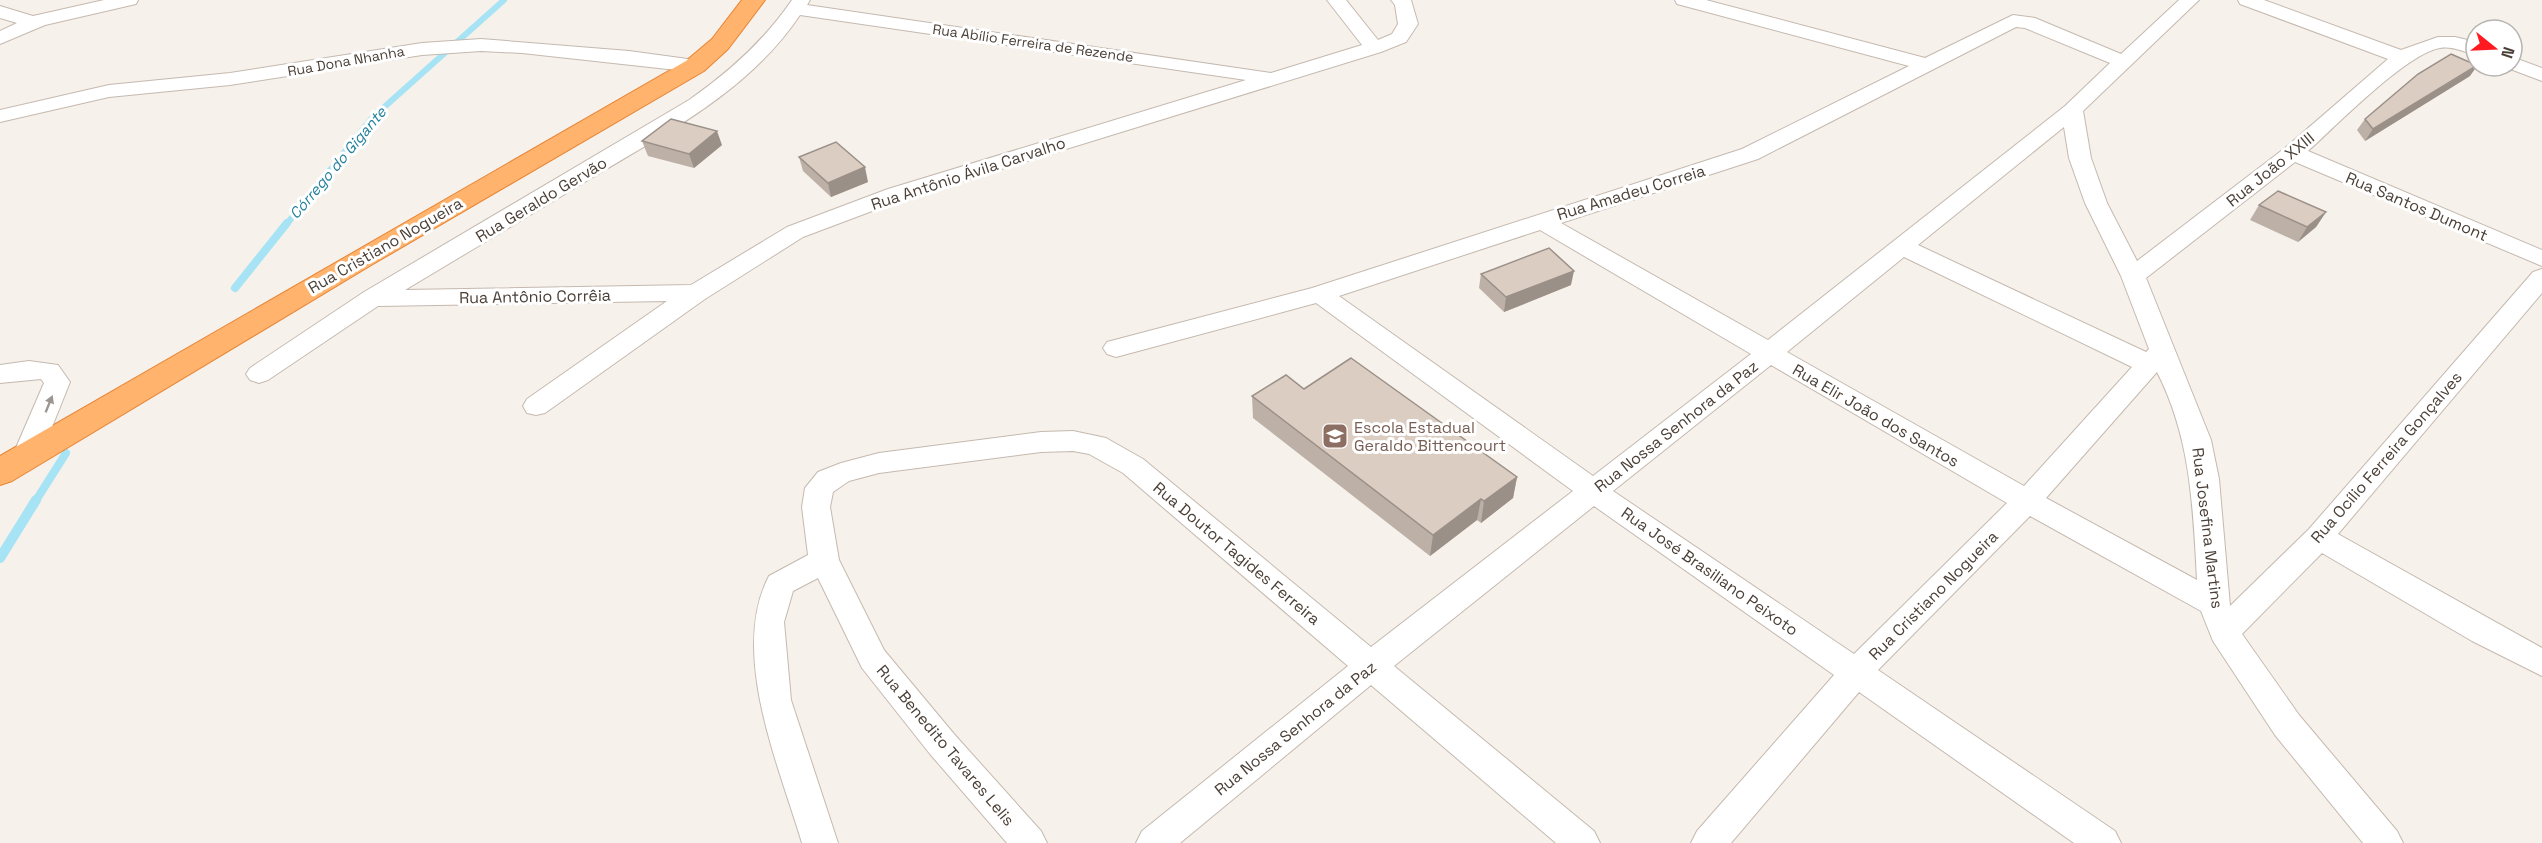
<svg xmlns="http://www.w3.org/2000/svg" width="2542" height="843" font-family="'Space Grotesk',sans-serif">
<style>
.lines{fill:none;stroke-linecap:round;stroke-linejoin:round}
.stream-far2{stroke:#a5e3f5;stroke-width:6}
.stream-far1{stroke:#a5e3f5;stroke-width:8}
.stream{stroke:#a5e3f5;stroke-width:10}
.street-casing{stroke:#c5b9af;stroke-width:2}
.highway-casing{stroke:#e78434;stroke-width:2}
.street{fill:#fff;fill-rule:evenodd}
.highway{fill:#ffb36d;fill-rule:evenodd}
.wall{fill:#bdb0a7}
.shaded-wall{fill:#9a9088}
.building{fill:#dccdc2;stroke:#9a9088;stroke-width:1.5}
.oneway{fill:#9c9692}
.labels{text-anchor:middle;stroke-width:6;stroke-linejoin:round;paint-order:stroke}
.far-street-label{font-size:14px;fill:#4b4038;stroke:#fff}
.far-water-label{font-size:15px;font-style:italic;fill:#24809c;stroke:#fff}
.street-label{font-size:16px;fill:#4b4038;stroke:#fff}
.education-label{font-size:16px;fill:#785e54;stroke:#fff;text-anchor:start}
</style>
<rect width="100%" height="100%" fill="#f6f1eb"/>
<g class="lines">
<polyline class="stream-far2" points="286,225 372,118 504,0"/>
<g class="stream-far1">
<polyline points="235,288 287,223"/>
<polyline points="35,502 66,453"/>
</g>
<polyline class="stream" points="0,558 36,500"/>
<g class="street-casing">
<g id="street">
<polygon points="104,0 138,0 136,4 45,25 0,44 0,31 17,23 0,18 0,6 33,16"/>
<path d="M792,0h18l-3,5 464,68 91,-28 -35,-45h19l32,40 14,-6 6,-10 -3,-19 -4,-5h20l7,24 -12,18 -25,10 -477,147 -101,38 -98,62 -160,114 -9,2 -9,-2 -4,-7 4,-7 140,-98 -289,5 -110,74 -9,3 -9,-3 -4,-6 4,-6 114,-76 325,-192c40,-28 75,-59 103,-100zM800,15l446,65 -358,109 -101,38 -96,58 -286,5c63,-38 126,-75 188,-113 75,-45 157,-87 207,-162z"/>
<path d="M1675,0h31l219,58 88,-43 22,3 86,36 58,-54h20l-116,111 8,47 16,45 30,58 148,-113 103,-89 -148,-55 -2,-4h26l137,50 37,-13h17l21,5v13c-12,-3 -23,-9 -36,-7 -33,5 -105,79 -132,103l234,99v16l-247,-104 -149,116 65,162 8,39 11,127 79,-77 224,-257 9,-3v24l-204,241 204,114v28l-70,-35 -150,-88 -80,81 57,81 98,116 6,12h-40l-88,-108 -62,-94 -12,-30 -171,-95 -152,154 237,161 6,12h-47l-215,-151 -128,151h-40l6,-12 137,-156 -240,-169 -200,160 200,165 6,12h-44l-185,-158 -191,158h-44l6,-12 206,-165 -225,-193 -34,-19 -16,-3 -32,1 -162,21 -30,8 -16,11 -3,15 9,53 45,90 70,84 87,97 6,12h-40l-77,-89 -68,-86 -44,-90 -25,13 -9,31 7,78 47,143h-36c-23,-77 -73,-191 -33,-267l39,-21 -6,-48 3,-19 13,-16 23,-9 38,-10 162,-21 32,-1 33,7 37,21 228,188 202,-156 -257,-188 -200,54 -9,-3 -4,-6 4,-6 205,-54 430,-139 167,-83 -232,-62zM2016,27l9,1 85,35 -45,43 -297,234 -207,-117 197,-64zM2064,127l5,31 16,45 36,73 28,73 -3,3 -228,-107zM1540,230l211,124 -158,122 -254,-180zM1904,257l228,110 -108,119 -237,-134zM1771,365l236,138 -153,151 -241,-163zM2157,372c34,66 36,135 40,208l-151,-82z"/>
<polygon points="481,39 629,51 695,60 702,62 705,66 702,70 695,72 522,53 481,51 422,55 230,85 109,97 0,122 0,110 109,85 230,73 422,43"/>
<polygon points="2512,57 2542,68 2542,81 2505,67 2512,66"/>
<polygon points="29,361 58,365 70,382 40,457 36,464 26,467 16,464 12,457 44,383 41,379 0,383 0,365"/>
</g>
</g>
<g class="highway-casing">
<polygon id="highway" points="742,0 765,0 728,49 704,71 373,264 12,481 0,485 0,456 686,61 712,39"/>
</g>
<use href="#street" class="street"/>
<use href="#highway" class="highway"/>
</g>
<g class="wall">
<polygon points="2470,76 2365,141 2357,130 2365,119"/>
<polygon points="642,141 722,145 694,168 648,156"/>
<polygon points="799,157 868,182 831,197 803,171"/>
<polygon points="2259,205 2326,212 2316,227 2298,242 2250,220"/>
<polygon points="1481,274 1571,285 1504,312 1479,288"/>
<polygon points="1304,389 1517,477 1513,498 1481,523 1477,520 1430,556 1253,418 1252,396"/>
</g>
<g class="shaded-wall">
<polygon points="2477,66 2470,76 2365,141 2373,129"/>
<polygon points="717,131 722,145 694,168 689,154"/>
<polygon points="865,167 868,182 831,197 828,183"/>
<polygon points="2326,212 2316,227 2298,242 2307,227"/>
<polygon points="1574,271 1571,285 1504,312 1506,297"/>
<polygon points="1517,477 1513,498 1481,523 1484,501"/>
<polygon points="1481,499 1477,520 1430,556 1433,535"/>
</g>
<g class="building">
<polygon points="2451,54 2476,65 2476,66 2373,129 2365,119 2418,74"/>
<polygon points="671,119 717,131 689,154 642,141"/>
<polygon points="836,142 865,167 828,183 799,157"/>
<polygon points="2278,191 2326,212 2307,227 2259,205"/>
<polygon points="1549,248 1574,271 1506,297 1481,274"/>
<polygon points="1351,358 1517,477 1484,501 1481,499 1433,535 1252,396 1286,375 1304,389"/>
</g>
<defs><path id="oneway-solid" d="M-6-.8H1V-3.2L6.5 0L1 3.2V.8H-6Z" transform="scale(1.5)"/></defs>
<use class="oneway" href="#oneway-solid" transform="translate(49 404) rotate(-68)"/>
<defs>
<g id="school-square" transform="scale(1.35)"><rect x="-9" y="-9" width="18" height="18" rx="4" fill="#8d6e63" stroke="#fff"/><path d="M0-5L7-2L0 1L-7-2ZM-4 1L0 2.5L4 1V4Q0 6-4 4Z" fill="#fff"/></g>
</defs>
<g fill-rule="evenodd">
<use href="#school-square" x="1335" y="436"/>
</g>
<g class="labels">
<g class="far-street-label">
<text transform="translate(1033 43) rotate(8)" y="5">Rua Abílio Ferreira de Rezende</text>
<text transform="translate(346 61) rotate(-10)" y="5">Rua Dona Nhanha</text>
</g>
<g class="far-water-label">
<text transform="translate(338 163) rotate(-50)" y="5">Córrego do Gigante</text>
</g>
<g class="street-label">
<text transform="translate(2270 169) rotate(-39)" y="6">Rua João XXIII</text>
<text transform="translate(968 173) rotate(-18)" y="6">Rua Antônio Ávila Carvalho</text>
<text transform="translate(1631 192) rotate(-17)" y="6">Rua Amadeu Correia</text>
<text transform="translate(541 199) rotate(-31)" y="6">Rua Geraldo Gervão</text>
<text transform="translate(2417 206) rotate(23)" y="6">Rua Santos Dumont</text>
<text transform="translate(385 245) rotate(-30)" y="6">Rua Cristiano Nogueira</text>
<text transform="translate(535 296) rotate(-1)" y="6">Rua Antônio Corrêia</text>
<text transform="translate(1876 415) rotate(30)" y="6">Rua Elir João dos Santos</text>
<text transform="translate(1676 426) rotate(-38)" y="6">Rua Nossa Senhora da Paz</text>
<text transform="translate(2386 457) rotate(-49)" y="6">Rua Ocílio Ferreira Gonçalves</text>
<text transform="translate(2208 528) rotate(83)" y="6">Rua Josefina Martins</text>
<text transform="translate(1237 553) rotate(40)" y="6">Rua Doutor Tagides Ferreira</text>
<text transform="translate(1710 571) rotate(35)" y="6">Rua José Brasiliano Peixoto</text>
<text transform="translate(1933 595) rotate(-45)" y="6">Rua Cristiano Nogueira</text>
<text transform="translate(1295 728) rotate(-39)" y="6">Rua Nossa Senhora da Paz</text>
<text transform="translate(946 745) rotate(50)" y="6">Rua Benedito Tavares Lelis</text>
</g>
<g class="education-label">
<text x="1354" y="433">Escola Estadual<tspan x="1354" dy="18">Geraldo Bittencourt</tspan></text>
</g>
</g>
<g transform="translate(2494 48) rotate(108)"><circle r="28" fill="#ffffff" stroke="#b7b3af" stroke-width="1.5"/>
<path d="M0-4.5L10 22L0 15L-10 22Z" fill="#ff1921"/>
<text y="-9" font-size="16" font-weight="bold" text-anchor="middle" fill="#4b4038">N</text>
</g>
</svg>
